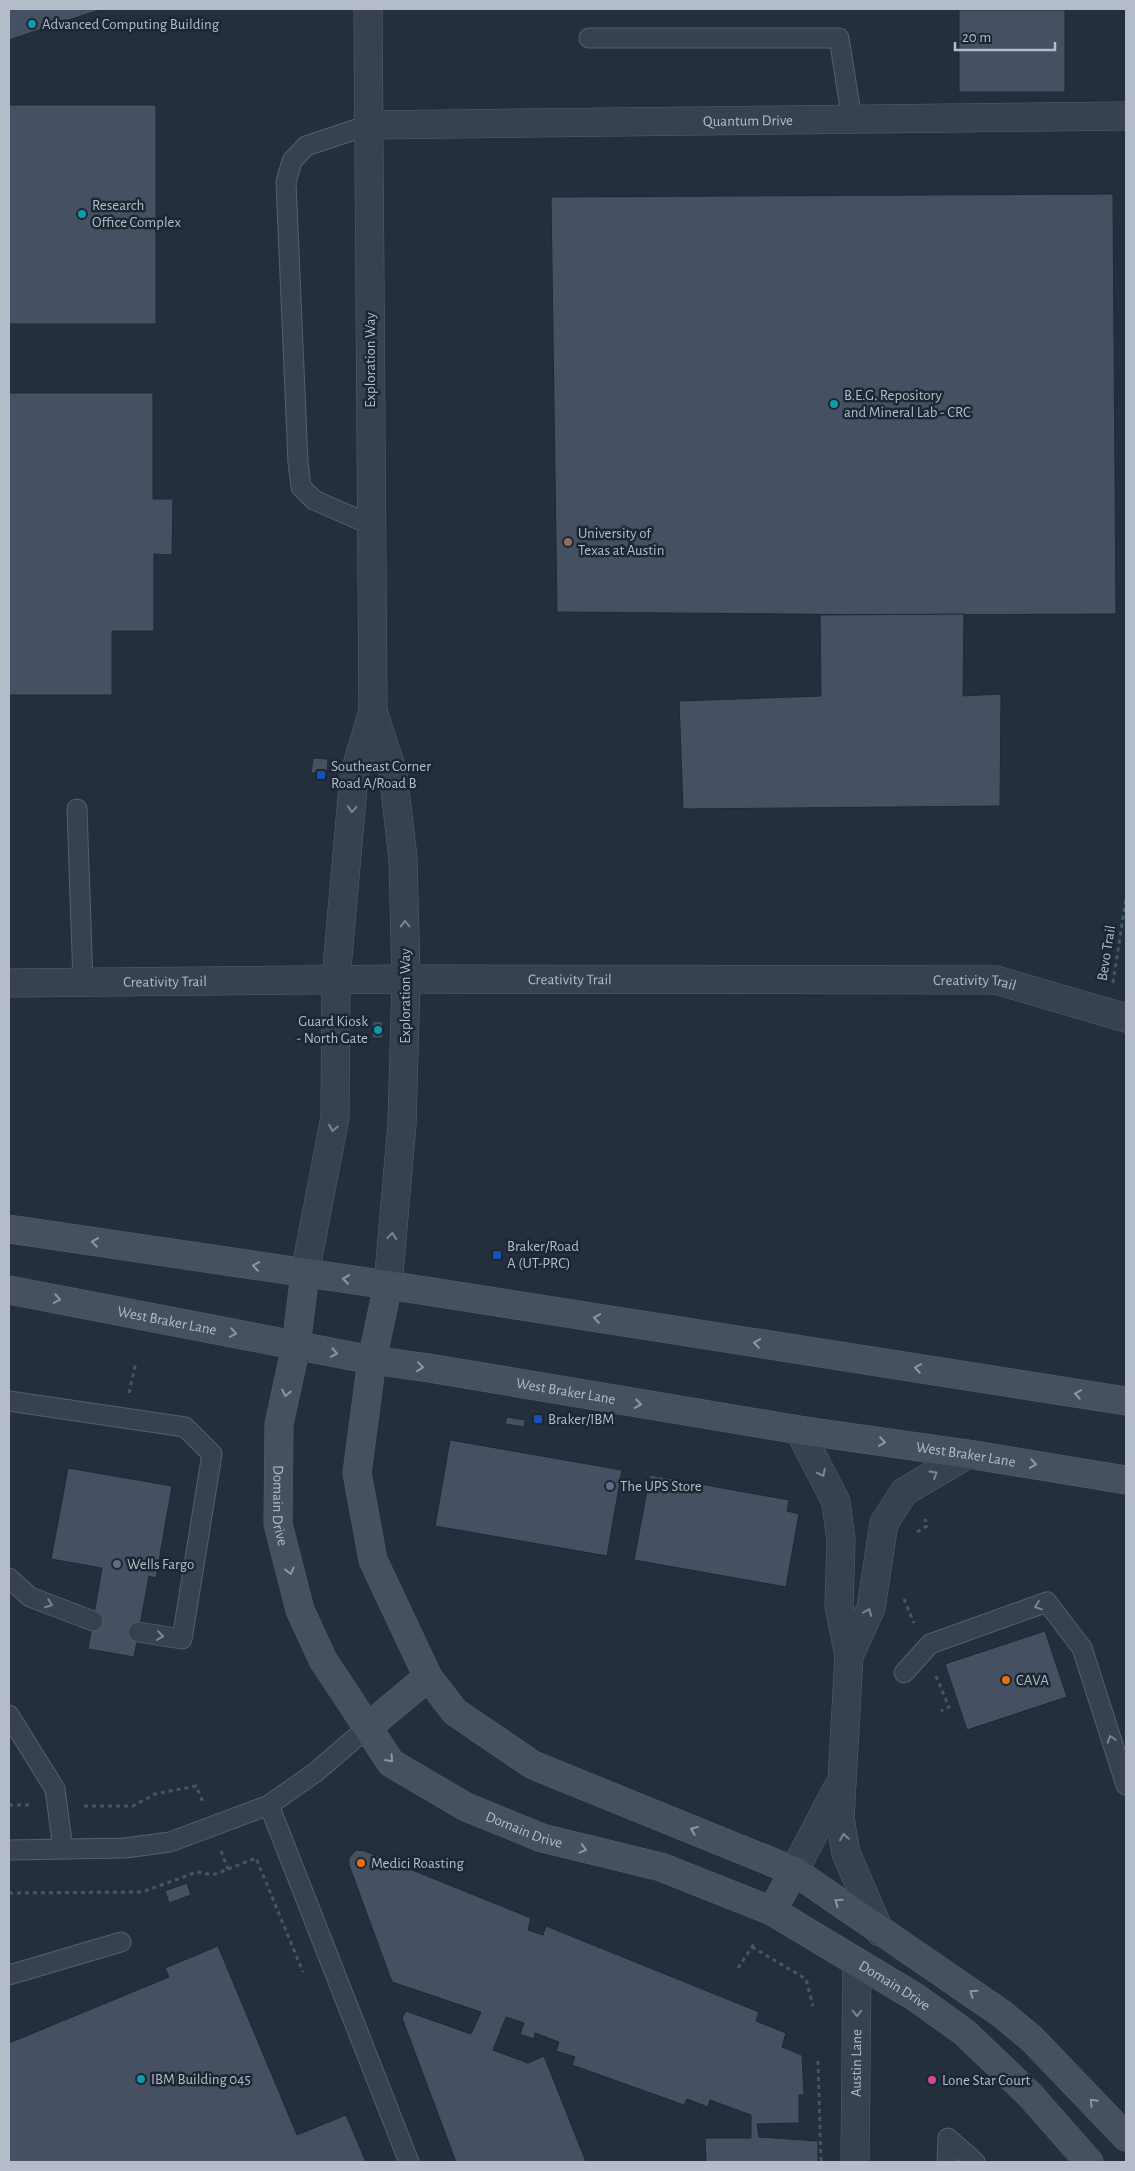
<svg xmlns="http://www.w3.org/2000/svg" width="1135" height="2171" font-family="'Alegreya Sans',sans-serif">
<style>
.building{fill:#455162;stroke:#1f2835}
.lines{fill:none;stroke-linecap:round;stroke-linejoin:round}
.lane-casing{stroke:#565f6c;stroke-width:21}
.street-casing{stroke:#565f6c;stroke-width:29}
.secondary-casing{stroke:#565f6c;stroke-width:29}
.path{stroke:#44595c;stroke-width:3;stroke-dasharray:4 4;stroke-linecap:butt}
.lane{stroke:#38414e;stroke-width:19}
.street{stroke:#38414e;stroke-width:28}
.secondary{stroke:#465061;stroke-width:28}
.oneway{stroke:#7c8592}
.oneway2{stroke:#8e96a5}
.culture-dot{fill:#0f9aa8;stroke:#1d2633;stroke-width:2}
.education-dot{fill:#8d6e63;stroke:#1d2633;stroke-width:2}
.transit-dot{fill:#1a4fb4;stroke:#1d2633;stroke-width:2}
.service-dot{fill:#5c6f8a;stroke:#1d2633;stroke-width:2}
.food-dot{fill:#e8710a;stroke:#1d2633;stroke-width:2}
.hotel-dot{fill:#d1479c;stroke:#1d2633;stroke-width:2}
.labels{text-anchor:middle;stroke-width:5;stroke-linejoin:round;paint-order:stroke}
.poi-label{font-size:15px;fill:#b4bcc9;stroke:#1d2633;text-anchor:start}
.street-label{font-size:15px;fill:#b4bcc9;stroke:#1d2633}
</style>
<rect width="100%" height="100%" fill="#242f3e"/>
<g class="building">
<polygon points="9,9 102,9 9,40"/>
<rect x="959" y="10" width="106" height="82"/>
<rect x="9" y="105" width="147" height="219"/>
<polygon points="1113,194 1116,614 896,615 557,612 551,197"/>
<polygon points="9,393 153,393 153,499 173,499 172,555 154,554 154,631 112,631 112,695 9,695"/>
<polygon points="964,614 963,696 1001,694 1000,806 683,809 679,701 821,696 820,615"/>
<polygon points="313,758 328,759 327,774 311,773"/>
<polygon points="373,1021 383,1022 383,1038 372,1038"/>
<polygon points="507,1417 525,1420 524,1427 505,1424"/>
<polygon points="450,1440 622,1470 607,1556 435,1526"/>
<polygon points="68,1468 172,1486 156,1578 149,1576 134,1657 88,1649 102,1568 51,1559"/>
<polygon points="650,1475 789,1500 787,1511 799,1514 786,1587 634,1560"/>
<polygon points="1045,1631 1067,1697 967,1730 945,1664"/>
<polygon points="356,1850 365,1851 531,1918 528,1930 543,1935 546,1926 759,2012 756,2021 786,2033 782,2047 802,2055 804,2095 799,2095 799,2123 757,2124 759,2137 818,2141 818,2162 706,2162 705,2138 751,2138 751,2115 710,2100 708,2107 687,2099 684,2105 572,2065 575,2057 556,2051 559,2042 535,2033 534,2039 520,2034 524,2023 506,2017 493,2050 528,2063 544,2056 586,2162 456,2162 402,2018 406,2011 471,2034 481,2012 392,1982 349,1865 349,1858"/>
<polygon points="187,1883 191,1895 169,1903 165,1891"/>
<polygon points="218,1946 297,2135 346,2115 366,2162 9,2162 9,2043 169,1977 165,1968"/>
</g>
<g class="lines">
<g class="lane-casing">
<g id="lane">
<polyline points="589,38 839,38 852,120"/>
<polyline points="369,125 306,146 292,161 286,182 298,462 301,487 314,500 371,525"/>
<polyline points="77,809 83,982"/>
<polyline points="9,1401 185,1427 212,1454 182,1639 138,1632"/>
<polyline points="9,1578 30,1597 93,1621"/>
<polyline points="904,1673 930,1644 1047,1602 1082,1648 1126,1785"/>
<polyline points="9,1715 55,1789 63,1849"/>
<polyline points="269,1805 409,2162"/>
<polyline points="9,1850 125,1848 170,1842 269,1805 316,1772 368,1727"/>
<polyline points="9,1975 121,1942"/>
<polyline points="947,2162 948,2138 975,2162"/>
</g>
</g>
<g class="street-casing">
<g id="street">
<path id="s1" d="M369,125l757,-9"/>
<polyline points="373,711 393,773 403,858 406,979 402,1124 388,1285"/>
<path id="s2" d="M9,983l397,-4 590,1 130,38"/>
<polyline points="305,1273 335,1117 336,979 354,775 373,711 368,9"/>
<polyline points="799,1430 836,1502 841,1540 839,1606 849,1656 840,1818 846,1853 880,1932"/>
<polyline points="849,1656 871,1608 884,1523 904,1492 968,1454"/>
<polyline points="794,1871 838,1787"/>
<path id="s3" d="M855,2162l2,-198"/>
</g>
</g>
<g class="secondary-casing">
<g id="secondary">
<polyline points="9,1229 388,1285 1126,1401"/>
<path id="s4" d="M305,1273l-9,73 -17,78 -1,100 22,86 23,50 68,103 75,44 76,31 119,29 111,44 143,86 49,35 66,63 59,67"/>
<polyline points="388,1285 372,1360 357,1473 373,1560 428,1677 455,1712 533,1765 794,1871 1002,2014 1032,2039 1126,2137"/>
<path id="s5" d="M9,1290l363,70 57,8 370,62 169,24 158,26"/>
<polyline points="368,1727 428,1677"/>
<polyline points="772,1911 794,1871"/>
</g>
</g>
<g class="path">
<polyline points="1113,983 1126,898"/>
<polyline points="129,1393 136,1362"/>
<polyline points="917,1532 927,1526 925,1519"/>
<polyline points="904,1599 914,1623"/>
<polyline points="936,1676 949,1707 941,1711"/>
<polyline points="9,1805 29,1805"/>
<polyline points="84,1806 133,1806 155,1794 196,1786 203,1802"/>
<polyline points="221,1851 228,1869"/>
<polyline points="9,1893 142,1892 197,1872 213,1875 256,1858 303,1972"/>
<polyline points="752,1947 806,1979 813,2006"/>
<polyline points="738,1968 754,1944"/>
<polyline points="818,2061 821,2162"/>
</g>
<use href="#lane" class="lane"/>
<use href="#street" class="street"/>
<use href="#secondary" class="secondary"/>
</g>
<defs><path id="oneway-chevron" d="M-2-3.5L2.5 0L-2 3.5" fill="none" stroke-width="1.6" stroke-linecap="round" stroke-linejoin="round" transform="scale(1.25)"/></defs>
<g class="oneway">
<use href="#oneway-chevron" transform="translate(352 809) rotate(94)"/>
<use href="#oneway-chevron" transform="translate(405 924) rotate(-92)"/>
<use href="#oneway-chevron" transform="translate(333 1128) rotate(101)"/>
<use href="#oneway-chevron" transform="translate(392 1236) rotate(-85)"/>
<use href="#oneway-chevron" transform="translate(822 1473) rotate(63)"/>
<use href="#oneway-chevron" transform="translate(934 1474) rotate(-31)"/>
<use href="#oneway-chevron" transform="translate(49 1604) rotate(21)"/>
<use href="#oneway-chevron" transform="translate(1038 1606) rotate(161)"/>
<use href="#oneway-chevron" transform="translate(868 1612) rotate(-69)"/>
<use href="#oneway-chevron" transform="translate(160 1636) rotate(8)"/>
<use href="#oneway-chevron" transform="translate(1111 1739) rotate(-108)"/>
<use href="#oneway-chevron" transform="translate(844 1837) rotate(-99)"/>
<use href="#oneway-chevron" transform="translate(857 2013) rotate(90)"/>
</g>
<g class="oneway2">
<use href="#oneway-chevron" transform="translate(95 1242) rotate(-172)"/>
<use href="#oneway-chevron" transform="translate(256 1266) rotate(-172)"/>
<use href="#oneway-chevron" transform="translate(346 1279) rotate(-172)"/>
<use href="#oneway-chevron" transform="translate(57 1299) rotate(11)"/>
<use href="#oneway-chevron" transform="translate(597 1318) rotate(-171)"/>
<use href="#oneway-chevron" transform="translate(233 1333) rotate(11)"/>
<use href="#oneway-chevron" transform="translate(757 1343) rotate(-171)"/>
<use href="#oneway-chevron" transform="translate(334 1353) rotate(11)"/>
<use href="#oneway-chevron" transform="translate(420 1367) rotate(7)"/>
<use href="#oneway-chevron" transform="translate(918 1368) rotate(-171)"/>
<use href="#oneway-chevron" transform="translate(286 1393) rotate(102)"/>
<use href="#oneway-chevron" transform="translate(1078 1394) rotate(-171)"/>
<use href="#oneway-chevron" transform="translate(638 1404) rotate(9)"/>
<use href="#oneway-chevron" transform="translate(882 1442) rotate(8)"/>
<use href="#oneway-chevron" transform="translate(1033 1464) rotate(9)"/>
<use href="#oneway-chevron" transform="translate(290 1571) rotate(76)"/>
<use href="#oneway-chevron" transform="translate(390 1759) rotate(48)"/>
<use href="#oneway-chevron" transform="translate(694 1830) rotate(-158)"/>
<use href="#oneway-chevron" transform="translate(583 1849) rotate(15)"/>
<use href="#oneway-chevron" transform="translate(838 1902) rotate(-145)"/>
<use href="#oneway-chevron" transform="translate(973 1993) rotate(-145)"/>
<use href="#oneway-chevron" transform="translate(1093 2102) rotate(-134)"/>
</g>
<g class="culture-dot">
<circle cx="32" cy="24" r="5"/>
<circle cx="82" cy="214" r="5"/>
<circle cx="834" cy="404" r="5"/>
<circle cx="378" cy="1030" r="5"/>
<circle cx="141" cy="2079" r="5"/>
</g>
<circle class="education-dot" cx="568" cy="542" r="5"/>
<g class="transit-dot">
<rect x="316" y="770" width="10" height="10" rx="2.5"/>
<rect x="492" y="1250" width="10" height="10" rx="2.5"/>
<rect x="533" y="1414" width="10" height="10" rx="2.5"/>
</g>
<g class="service-dot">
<circle cx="610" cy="1486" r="5"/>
<circle cx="117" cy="1564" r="5"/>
</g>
<g class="food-dot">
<circle cx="1006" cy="1680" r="5"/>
<circle cx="361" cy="1863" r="5"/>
</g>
<circle class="hotel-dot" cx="932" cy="2080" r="5"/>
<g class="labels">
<g class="poi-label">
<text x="42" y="29">Advanced Computing Building</text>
<text x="92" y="210">Research<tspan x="92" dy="17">Office Complex</tspan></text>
<text x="844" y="400">B.E.G. Repository<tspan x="844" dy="17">and Mineral Lab - CRC</tspan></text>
<text x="578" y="538">University of<tspan x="578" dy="17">Texas at Austin</tspan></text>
<text x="331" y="771">Southeast Corner<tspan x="331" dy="17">Road A/Road B</tspan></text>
<text x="368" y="1026" text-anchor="end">Guard Kiosk<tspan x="368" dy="17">- North Gate</tspan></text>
<text x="507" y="1251">Braker/Road<tspan x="507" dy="17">A (UT-PRC)</tspan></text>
<text x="548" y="1424">Braker/IBM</text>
<text x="620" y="1491">The UPS Store</text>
<text x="127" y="1569">Wells Fargo</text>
<text x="1016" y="1685">CAVA</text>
<text x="371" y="1868">Medici Roasting</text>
<text x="151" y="2084">IBM Building 045</text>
<text x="942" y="2085">Lone Star Court</text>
</g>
<g class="street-label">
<text dy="5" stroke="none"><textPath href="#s1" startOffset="379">Quantum Drive</textPath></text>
<text transform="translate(370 360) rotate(-90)" y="5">Exploration Way</text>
<text transform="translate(1106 953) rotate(-81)" y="5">Bevo Trail</text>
<text dy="5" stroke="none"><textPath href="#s2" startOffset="561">Creativity Trail</textPath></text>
<text dy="5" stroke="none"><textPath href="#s2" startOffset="156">Creativity Trail</textPath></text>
<text dy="5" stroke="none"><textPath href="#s2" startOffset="966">Creativity Trail</textPath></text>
<text transform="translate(405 996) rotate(-90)" y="5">Exploration Way</text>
<text dy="5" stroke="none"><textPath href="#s5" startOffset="161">West Braker Lane</textPath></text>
<text dy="5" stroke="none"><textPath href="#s5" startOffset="566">West Braker Lane</textPath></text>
<text dy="5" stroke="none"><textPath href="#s5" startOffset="971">West Braker Lane</textPath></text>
<text dy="5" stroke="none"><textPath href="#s4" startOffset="235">Domain Drive</textPath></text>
<text dy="5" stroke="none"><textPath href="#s4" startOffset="670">Domain Drive</textPath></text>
<text dy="5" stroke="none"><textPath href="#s4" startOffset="1075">Domain Drive</textPath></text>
<text dy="5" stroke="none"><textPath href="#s3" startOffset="99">Austin Lane</textPath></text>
</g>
</g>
<rect width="1135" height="2171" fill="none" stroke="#b4bcc9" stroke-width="20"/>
<path d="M955 42v8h100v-8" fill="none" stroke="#b4bcc9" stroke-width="2.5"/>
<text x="962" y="42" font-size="15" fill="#b4bcc9" stroke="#1d2633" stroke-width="4" paint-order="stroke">20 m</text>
</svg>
